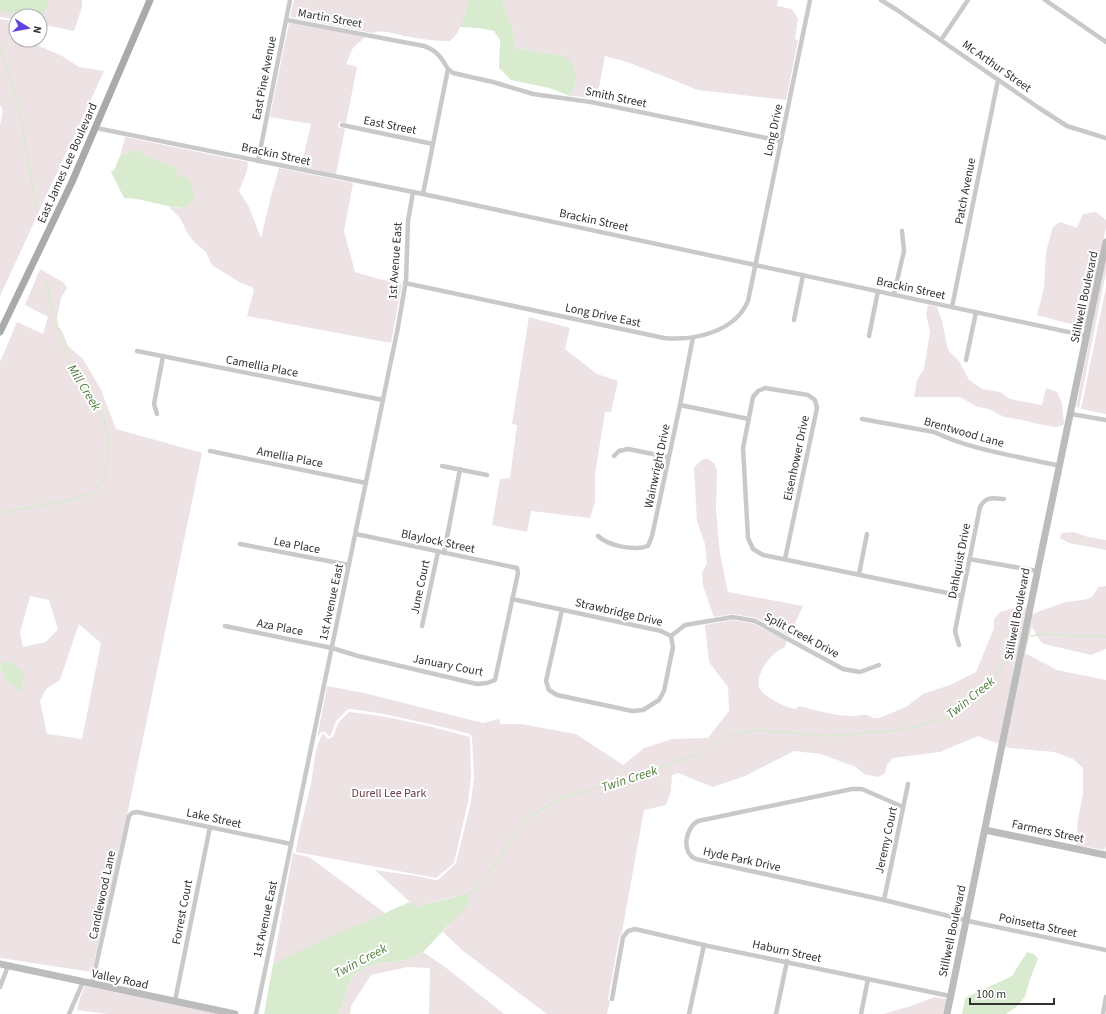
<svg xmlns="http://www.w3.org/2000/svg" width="1106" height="1014" font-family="'Source Sans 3',sans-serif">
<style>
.green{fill:#ede2e4;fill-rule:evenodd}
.water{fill:#d8ebcf}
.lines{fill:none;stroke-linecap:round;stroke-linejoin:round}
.stream{stroke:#d8ebcf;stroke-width:1.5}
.street{stroke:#c9c9c9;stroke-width:4.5}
.secondary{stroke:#bcbcbc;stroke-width:7}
.primary{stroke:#aaa;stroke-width:7}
.labels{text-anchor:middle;stroke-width:4;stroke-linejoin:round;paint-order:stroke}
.street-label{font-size:12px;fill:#323232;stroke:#fff}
.park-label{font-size:12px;fill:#6c4149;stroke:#fff}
.water-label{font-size:13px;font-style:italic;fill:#517d3c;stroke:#fff}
</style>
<rect width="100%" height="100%" fill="#fff"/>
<g class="green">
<polygon points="0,0 82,0 82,7 74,31 40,24 40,16 16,16 16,20 0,17"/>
<path d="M294,0h174c-3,15 -6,31 -18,41 -15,0 -30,-2 -45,-5 -11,-2 -21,-7 -32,-3l-83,-16z"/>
<polygon points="503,0 778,0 777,6 792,9 798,19 795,39 798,41 786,100 698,90 630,63 605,56 597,98 570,96 576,82 565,56 515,48 512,26 506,16"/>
<polygon points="0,19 16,22 16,40 39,40 39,46 62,56 79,67 104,71 0,296 0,126 3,110 0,105"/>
<polygon points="289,23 365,37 353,48 346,64 357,67 346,123 339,122 338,127 345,129 336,174 301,167 311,124 270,117"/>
<polygon points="125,137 248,162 247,171 239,191 249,207 261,238 270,200 279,168 353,183 344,231 355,272 379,279 402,284 391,343 247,316 254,290 252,287 239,282 212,265 206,252 194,242 188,234 180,218 169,207 181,208 178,175 174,166 167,165 134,149 120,156"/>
<polygon points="1096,212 1106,220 1106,227 1085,328 1037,315 1044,288 1046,252 1053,227 1060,222 1077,228 1083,214"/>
<polygon points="1106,258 1106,272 1079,408 1076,407"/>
<path d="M40,269l24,14 3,5 -6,10 -4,20 1,8 4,5 6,15 15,13 18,31 15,39 86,24 -74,358 -36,161 -92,-14v-290l8,14 -4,-21 -4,4v-303l17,-40 26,12 5,-17 -23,-12zM30,596l19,4 9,29 -12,13 -23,5 -3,-14zM79,624l22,19 -19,96 -35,-5 -7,-33 6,-12 14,-9z"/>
<polygon points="1106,287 1106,414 1081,409"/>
<polygon points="928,305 937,307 942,321 948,350 959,361 969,380 982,389 1000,392 1010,399 1042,405 1046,388 1057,392 1062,403 1064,425 1055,427 1038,424 1018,419 1004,417 989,409 978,407 960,397 914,397 917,380 924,369 930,332 926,314"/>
<polygon points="529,317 570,328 565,349 597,374 618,381 611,412 605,412 595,475 595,502 590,518 531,511 527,532 492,525 500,479 510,478 517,425 512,424"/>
<polygon points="706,458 714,463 717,471 716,511 720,554 728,592 803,606 789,636 756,618 734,614 714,617 703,586 702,573 707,563 705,544 697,521 694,468 699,462"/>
<polygon points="1074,532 1088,537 1106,540 1106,550 1069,543 1060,538 1061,533"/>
<polygon points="1106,586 1106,649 1091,655 1044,644 1041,642 1032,627 1025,653 1057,670 1106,680 1106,847 1104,850 1076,845 1078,819 1083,793 1083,768 1073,759 1054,752 1009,748 1005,747 1032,614 1065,602 1083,600 1092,597 1098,587"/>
<path d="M1015,608h11l-27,136 -21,-8 -38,16 -47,6 -6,7 -2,8 -7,4 -14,-3 -8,-7 -35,-13 -27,-3 -49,25 -32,11 -35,-14 -6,2 -1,16 -5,14 -22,5 -22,122 -3,6 -11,62 2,1 -3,13h-60l-85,-64 -19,-18 14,-16 -1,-20 -39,11 -7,-5 -35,-32 42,6 18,4h3l18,-17 15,-61 3,-25 -2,-40 -2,-3c-40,-10 -79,-20 -120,-25l-3,1 -11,11 -5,14 -2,1 -4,-4h-4l-4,6 10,-52 37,7 119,30 16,-4 2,5h20l55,10 47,31 21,-17 28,-9 36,-1 21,-27 -1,-24 -19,-25 -4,-37 28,-5 21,4 33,17 -3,7c-12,3 -31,28 -24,41 4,8 27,19 35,20l4,-3c18,5 38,10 56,10 6,-1 12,-3 18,2h6l27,-11 17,-13 27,-9 26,-13 18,-44v-9l6,-7z"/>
<path d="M349,712c41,4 81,14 121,25l1,39 -3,26 -14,61 -18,15 -140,-26c3,-23 10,-45 15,-68 3,-16 3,-36 12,-51l5,6 5,-2 5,-14z"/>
<polygon points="293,852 295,854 309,857 385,913 273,964"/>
<polygon points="423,952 445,967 504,1014 429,1014 430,968 408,967 371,975 351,1006 350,1014 338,1014 342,1006 351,977 366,967 382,963 406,960"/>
<polygon points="85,986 221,1014 107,1014 77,1010 80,998"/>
<polygon points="935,997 947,999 944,1014 883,1014 914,1005"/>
</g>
<g class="water">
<polygon points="0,0 48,0 48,8 40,14 24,15 0,11"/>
<polygon points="468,0 503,0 506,16 512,26 515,48 565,56 574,66 576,82 570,96 549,88 511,80 499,68 500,40 494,31 479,28 460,27 465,14"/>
<path d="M134,149l33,16 7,1 4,9 11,3 4,13v9l-8,8c-21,0 -40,-10 -61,-10l-13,-26 3,-2 6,-14z"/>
<path d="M4,661c12,2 13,5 20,14l-3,17 -13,-10 -8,-14v-3z"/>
<polygon points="465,894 471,897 466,907 423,952 406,960 382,963 366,967 351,977 342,1006 338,1014 264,1014 273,964 314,944 410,902 417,907"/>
<polygon points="1027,952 1034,954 1038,959 1030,979 1025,997 1016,1007 1006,1014 962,1014 965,998 1012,976"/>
</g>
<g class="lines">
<g class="stream">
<polyline points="0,46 20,113 37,211"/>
<polyline points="0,513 70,500 95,492 105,477 109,441 103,416 70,366 54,319 46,280"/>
<polyline points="1031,636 1044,634 1106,637"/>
<polyline points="468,896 490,871 522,822 561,798 630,778 690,757 730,736 756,730 826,736 900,730 948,718 993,681 1012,649"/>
</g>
<g class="street">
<polyline points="881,0 897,10 1039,108 1067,126 1106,138"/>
<polyline points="1045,0 1106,42"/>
<path d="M287,20l137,26c13,4 18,13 24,23l-25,125"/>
<polyline points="941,40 968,0"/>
<polyline points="448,69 453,73 493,82 533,94 591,102 781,141"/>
<polyline points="342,125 433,144"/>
<polyline points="96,128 423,194 1087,336"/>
<polyline points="258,161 290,0"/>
<path d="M405,283l259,55c30,3 71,-6 84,-37l62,-301"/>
<polyline points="894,294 904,251 902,231"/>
<polyline points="952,307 998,80"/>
<polyline points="794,320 803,275"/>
<polyline points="869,336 878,291"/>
<polyline points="137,351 383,400"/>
<polyline points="966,360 976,312"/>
<polyline points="680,405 749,419"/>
<polyline points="157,414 154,404 163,356"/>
<polyline points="1071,414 1106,420"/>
<path d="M862,419l72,13c40,19 84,24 126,34"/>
<polyline points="210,451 366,483"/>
<polyline points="614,456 619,451 628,449 668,457"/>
<polyline points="442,466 487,475"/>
<path d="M598,536c11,10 36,15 50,10l4,-10 28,-131 13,-68"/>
<polyline points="240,544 349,565"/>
<polyline points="444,553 460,469"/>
<polyline points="785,559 817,408 815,400 808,395 765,388 758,391 753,397 743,448 748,538 753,549 763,555 962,596"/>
<polyline points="969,559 1037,571"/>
<polyline points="859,574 867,534"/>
<polyline points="512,599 661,631 671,636 673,647 664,691 659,700 643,710 632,711 557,695 549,690 546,681 562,610"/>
<polyline points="225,626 332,648 358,656 477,684 487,683 495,680 518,573 517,568 356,534"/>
<polyline points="422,626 438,552"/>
<polyline points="671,636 685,625 733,617 755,621 843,669 860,672 879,665"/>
<path d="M959,645l-4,-14 25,-124c6,-11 12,-9 24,-8"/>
<path d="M903,807l-41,-18h-10l-154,32c-13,7 -17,32 -2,38l188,41 89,22 133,28"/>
<polyline points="884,900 908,784"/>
<polyline points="92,984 129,816 132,813 137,812 291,844"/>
<polyline points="0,987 8,966"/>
<polyline points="612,999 623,937 628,931 635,929 708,946 950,996"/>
<polyline points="175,1001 210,827"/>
<polyline points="69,1014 83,982"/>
<polyline points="256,1014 398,327 406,280 408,221 413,192"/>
<polyline points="689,1014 704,945"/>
<polyline points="776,1014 787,961"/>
<polyline points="861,1014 868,979"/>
<polyline points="1103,1014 1106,997"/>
</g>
<g class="secondary">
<polyline points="985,830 1106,855"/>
<polyline points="0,964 235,1014"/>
<path d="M947,1014c52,-257 105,-515 159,-772"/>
</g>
<polyline class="primary" points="0,332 72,182 150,0"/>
</g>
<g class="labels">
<g class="street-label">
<text transform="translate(330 18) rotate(10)" y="4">Martin Street</text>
<text transform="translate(997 66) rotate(35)" y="4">Mc Arthur Street</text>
<text transform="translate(264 78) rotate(-79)" y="4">East Pine Avenue</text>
<text transform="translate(616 97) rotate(12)" y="4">Smith Street</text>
<text transform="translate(390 125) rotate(11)" y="4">East Street</text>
<text transform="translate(773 130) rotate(-78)" y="4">Long Drive</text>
<text transform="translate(276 154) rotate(12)" y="4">Brackin Street</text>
<text transform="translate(67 163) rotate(-66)" y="4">East James Lee Boulevard</text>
<text transform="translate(965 191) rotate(-79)" y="4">Patch Avenue</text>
<text transform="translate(594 220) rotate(12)" y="4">Brackin Street</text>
<text transform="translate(395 261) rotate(-86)" y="4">1st Avenue East</text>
<text transform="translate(911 288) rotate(12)" y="4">Brackin Street</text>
<text transform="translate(1084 297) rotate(-78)" y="4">Stillwell Boulevard</text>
<text transform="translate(603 315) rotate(12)" y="4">Long Drive East</text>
<text transform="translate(262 366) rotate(11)" y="4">Camellia Place</text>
<text transform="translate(964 432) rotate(16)" y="4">Brentwood Lane</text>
<text transform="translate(290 457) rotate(11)" y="4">Amellia Place</text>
<text transform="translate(796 458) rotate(-78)" y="4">Eisenhower Drive</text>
<text transform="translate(657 466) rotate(-78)" y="4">Wainwright Drive</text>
<text transform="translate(438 541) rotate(12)" y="4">Blaylock Street</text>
<text transform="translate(297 545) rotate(11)" y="4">Lea Place</text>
<text transform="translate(959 561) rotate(-79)" y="4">Dahlquist Drive</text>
<text transform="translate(420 587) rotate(-78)" y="4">June Court</text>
<text transform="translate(331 602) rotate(-78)" y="4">1st Avenue East</text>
<text transform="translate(619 612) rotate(13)" y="4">Strawbridge Drive</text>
<text transform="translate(1017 614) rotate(-79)" y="4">Stillwell Boulevard</text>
<text transform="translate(280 627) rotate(11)" y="4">Aza Place</text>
<text transform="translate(802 635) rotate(28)" y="4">Split Creek Drive</text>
<text transform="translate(448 665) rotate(11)" y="4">January Court</text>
<text transform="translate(214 818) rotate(12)" y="4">Lake Street</text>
<text transform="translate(1048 831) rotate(12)" y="4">Farmers Street</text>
<text transform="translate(886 840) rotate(-78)" y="4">Jeremy Court</text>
<text transform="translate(742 859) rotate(12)" y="4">Hyde Park Drive</text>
<text transform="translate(102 895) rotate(-78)" y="4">Candlewood Lane</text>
<text transform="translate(182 912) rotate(-79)" y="4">Forrest Court</text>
<text transform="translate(265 919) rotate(-78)" y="4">1st Avenue East</text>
<text transform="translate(1038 925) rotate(12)" y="4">Poinsetta Street</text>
<text transform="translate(952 931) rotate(-78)" y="4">Stillwell Boulevard</text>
<text transform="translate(787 951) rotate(12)" y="4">Haburn Street</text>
<text transform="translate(120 979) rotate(12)" y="4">Valley Road</text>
</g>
<g class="park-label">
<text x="389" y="797">Durell Lee Park</text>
</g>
<g class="water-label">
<text transform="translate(85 387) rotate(58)" y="5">Mill Creek</text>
<text transform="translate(970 697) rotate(-39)" y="5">Twin Creek</text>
<text transform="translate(629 778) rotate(-18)" y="5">Twin Creek</text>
<text transform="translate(360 960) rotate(-28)" y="5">Twin Creek</text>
</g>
</g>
<g transform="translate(28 28) rotate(101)"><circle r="19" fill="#ffffff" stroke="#adadad"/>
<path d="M0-3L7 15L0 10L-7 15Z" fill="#6442db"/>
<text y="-6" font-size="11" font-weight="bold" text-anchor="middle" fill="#323232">N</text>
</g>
<path d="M970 998v6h84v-6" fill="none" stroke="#323232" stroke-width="2"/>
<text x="976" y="998" font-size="12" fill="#323232" stroke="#ffffff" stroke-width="3" paint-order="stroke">100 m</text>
</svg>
